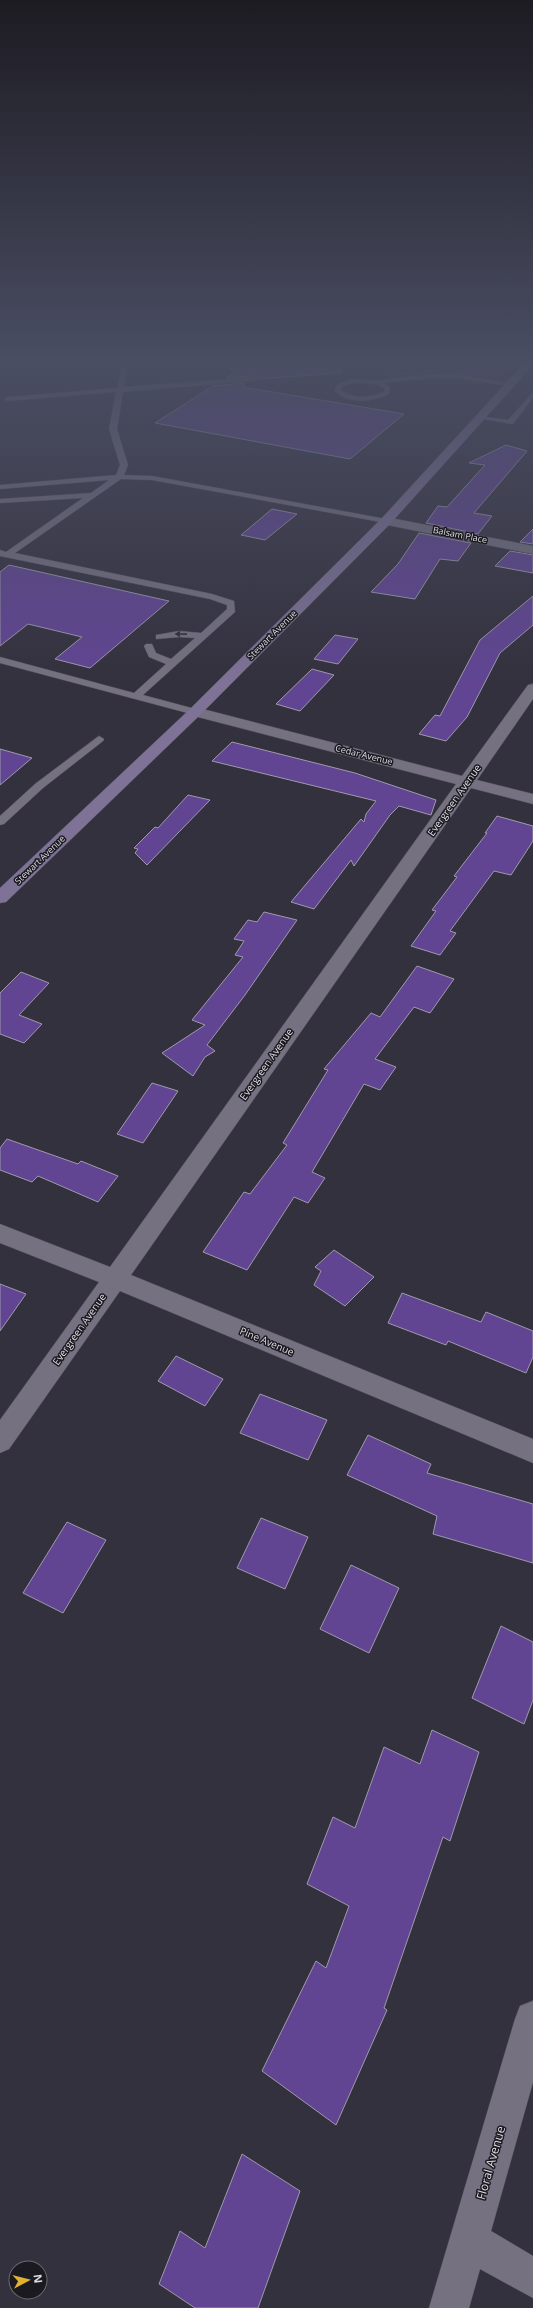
<svg xmlns="http://www.w3.org/2000/svg" width="533" height="2308" font-family="'Open Sans',sans-serif">
<style>
.green{fill:#4a3274}
.building{fill:#614593;stroke:#9e9aaa}
.lines{fill:none;stroke-linecap:round;stroke-linejoin:round}
.service-casing{stroke:#52505a;stroke-width:1}
.minor-casing{stroke:#52505a;stroke-width:1}
.secondary-casing{stroke:#52505a;stroke-width:1}
.service{fill:#757181;fill-rule:evenodd}
.minor{fill:#757181;fill-rule:evenodd}
.secondary{fill:#7e7297;fill-rule:evenodd}
.oneway{fill:#323038}
.labels{text-anchor:middle;stroke-width:3;stroke-linejoin:round;paint-order:stroke}
.far-street-label{font-size:9px;fill:#dedce4;stroke:#1b1a20}
.street-label{font-size:10px;fill:#dedce4;stroke:#1b1a20}
.near-street-label{font-size:12px;fill:#dedce4;stroke:#1b1a20}
</style>
<rect width="100%" height="100%" fill="#34313e"/>
<polygon class="green" points="475,358 517,358 501,375 495,377 432,373 392,376 384,373 455,368 454,364 467,365"/>
<g class="building">
<polygon points="223,358 340,358 341,373 258,379 254,376 226,378 233,373"/>
<polygon points="244,383 243,387 404,414 350,459 155,423 213,386"/>
<polygon points="506,445 527,451 474,513 492,516 478,534 426,523 438,506 447,507 485,465 469,463"/>
<polygon points="272,509 297,514 265,540 241,535"/>
<polygon points="533,529 533,544 520,542"/>
<polygon points="419,533 471,543 458,561 440,559 415,599 371,592 398,564"/>
<polygon points="510,551 533,555 533,573 495,566"/>
<polygon points="9,565 169,601 90,668 55,659 82,637 28,624 0,646 0,572"/>
<polygon points="533,596 533,625 500,653 467,717 446,741 419,734 435,715 440,716 480,640"/>
<polygon points="335,635 358,639 338,664 314,659"/>
<polygon points="312,669 334,675 300,711 276,704"/>
<polygon points="232,742 355,773 436,800 431,815 399,806 390,815 354,866 351,860 314,909 291,902 361,819 364,822 366,814 376,801 212,761"/>
<polygon points="0,749 32,758 0,785"/>
<polygon points="188,795 210,800 147,865 135,853 138,849 134,848 155,827 158,828"/>
<polygon points="497,816 533,826 533,841 511,875 494,871 450,931 456,933 440,955 411,946 436,911 432,910 457,877 454,876 487,833 485,833"/>
<polygon points="264,912 297,920 245,995 207,1045 215,1051 205,1057 193,1076 162,1053 205,1025 192,1020 243,957 235,955 244,941 234,939 248,920 257,922"/>
<polygon points="417,966 454,979 430,1013 414,1007 375,1059 396,1067 380,1090 364,1084 312,1172 325,1178 308,1203 294,1197 247,1270 203,1252 244,1192 250,1194 287,1145 283,1143 328,1070 324,1069 371,1013 380,1017"/>
<polygon points="21,972 49,983 19,1015 42,1024 24,1043 0,1034 0,993"/>
<polygon points="152,1083 178,1091 143,1143 117,1134"/>
<polygon points="7,1139 78,1164 81,1161 118,1176 98,1202 38,1176 32,1182 0,1170 0,1148"/>
<polygon points="334,1250 374,1277 345,1306 314,1285 321,1271 315,1267"/>
<polygon points="0,1284 26,1294 0,1331"/>
<polygon points="402,1293 481,1322 486,1312 533,1331 533,1357 526,1373 448,1341 446,1345 388,1323"/>
<polygon points="176,1356 223,1379 205,1406 158,1381"/>
<polygon points="260,1394 327,1420 308,1460 240,1433"/>
<polygon points="368,1435 431,1464 427,1473 533,1504 533,1563 433,1534 437,1516 347,1475"/>
<polygon points="261,1518 308,1537 285,1589 237,1568"/>
<polygon points="67,1522 106,1540 63,1613 23,1593"/>
<polygon points="351,1565 399,1588 369,1653 320,1629"/>
<polygon points="501,1626 533,1642 533,1700 524,1724 472,1698"/>
<polygon points="432,1730 479,1752 450,1841 443,1837 384,2008 387,2010 336,2125 262,2071 316,1961 326,1968 349,1906 307,1884 333,1817 355,1828 384,1747 420,1764"/>
<polygon points="242,2154 300,2191 258,2308 195,2308 159,2284 180,2231 205,2248"/>
</g>
<g class="lines">
<g class="service-casing">
<g id="service">
<polygon points="123,358 129,358 124,387 254,377 257,379 254,381 123,392 117,429 128,465 124,475 152,476 386,519 390,521 386,523 152,480 121,479 15,553 212,594 234,601 235,612 143,695 199,710 199,714 195,715 0,663 0,657 134,693 166,664 149,657 144,646 146,644 152,644 156,653 171,659 195,638 179,637 156,639 156,635 179,631 201,633 227,609 227,605 210,599 0,556 0,550 6,552 83,498 0,503 0,499 91,493 109,480 0,489 0,485 116,475 120,465 109,429 116,392 7,401 4,399 7,397 117,388"/>
<path d="M430,374h26l57,10 -3,2 -54,-8h-26l-46,5 6,4 -1,7c-16,8 -42,11 -55,-4l4,-6 14,-5 24,1zM353,383l22,1 9,4v4c-14,6 -31,7 -43,-2l2,-4z"/>
<polygon points="533,392 533,398 513,424 476,418 480,416 508,420"/>
<polygon points="99,736 104,739 103,741 43,788 4,824 0,825 0,816 35,784"/>
</g>
</g>
<g class="minor-casing">
<g id="minor">
<polygon points="386,517 533,546 533,554 382,524 380,521"/>
<polygon points="533,684 533,699 477,780 533,794 533,804 471,788 131,1275 533,1439 533,1463 120,1291 9,1449 0,1453 0,1420 99,1282 0,1243 0,1224 110,1267 456,784 190,715 187,712 190,709 195,707 462,776 528,685"/>
<polygon points="533,2001 533,2082 491,2231 533,2256 533,2298 480,2269 469,2308 429,2308 515,2019 520,2006"/>
</g>
</g>
<g class="secondary-casing">
<polygon id="secondary" points="529,358 533,358 533,365 390,524 200,715 6,902 0,903 0,888 190,709 382,518"/>
</g>
<use href="#service" class="service"/>
<use href="#minor" class="minor"/>
<use href="#secondary" class="secondary"/>
</g>
<defs><path id="oneway-solid" d="M-6-.8H1V-3.2L6.5 0L1 3.2V.8H-6Z"/></defs>
<use class="oneway" href="#oneway-solid" transform="translate(181 634) rotate(-179)"/>
<linearGradient id="sky" x2="0" y2="1"><stop stop-color="#1d1b22"/><stop offset="0.53" stop-color="#4a4e63"/><stop offset="1" stop-color="#4a4e63" stop-opacity="0"/></linearGradient>
<rect width="533" height="681" fill="url(#sky)"/>
<g class="labels">
<g class="far-street-label">
<text transform="translate(460 535) rotate(11)" y="3">Balsam Place</text>
<text transform="translate(272 635) rotate(-45)" y="3">Stewart Avenue</text>
<text transform="translate(364 755) rotate(14)" y="3">Cedar Avenue</text>
<text transform="translate(40 860) rotate(-44)" y="3">Stewart Avenue</text>
</g>
<g class="street-label">
<text transform="translate(454 800) rotate(-55)" y="4">Evergreen Avenue</text>
<text transform="translate(266 1064) rotate(-55)" y="4">Evergreen Avenue</text>
<text transform="translate(79 1329) rotate(-55)" y="4">Evergreen Avenue</text>
<text transform="translate(267 1341) rotate(23)" y="4">Pine Avenue</text>
</g>
<g class="near-street-label">
<text transform="translate(491 2163) rotate(-74)" y="4">Floral Avenue</text>
</g>
</g>
<g transform="translate(28 2280) rotate(83)"><circle r="19" fill="#1b1a20" stroke="#69686e"/>
<path d="M0-3L7 15L0 10L-7 15Z" fill="#deb133"/>
<text y="-6" font-size="11" font-weight="bold" text-anchor="middle" fill="#dedce4">N</text>
</g>
</svg>
